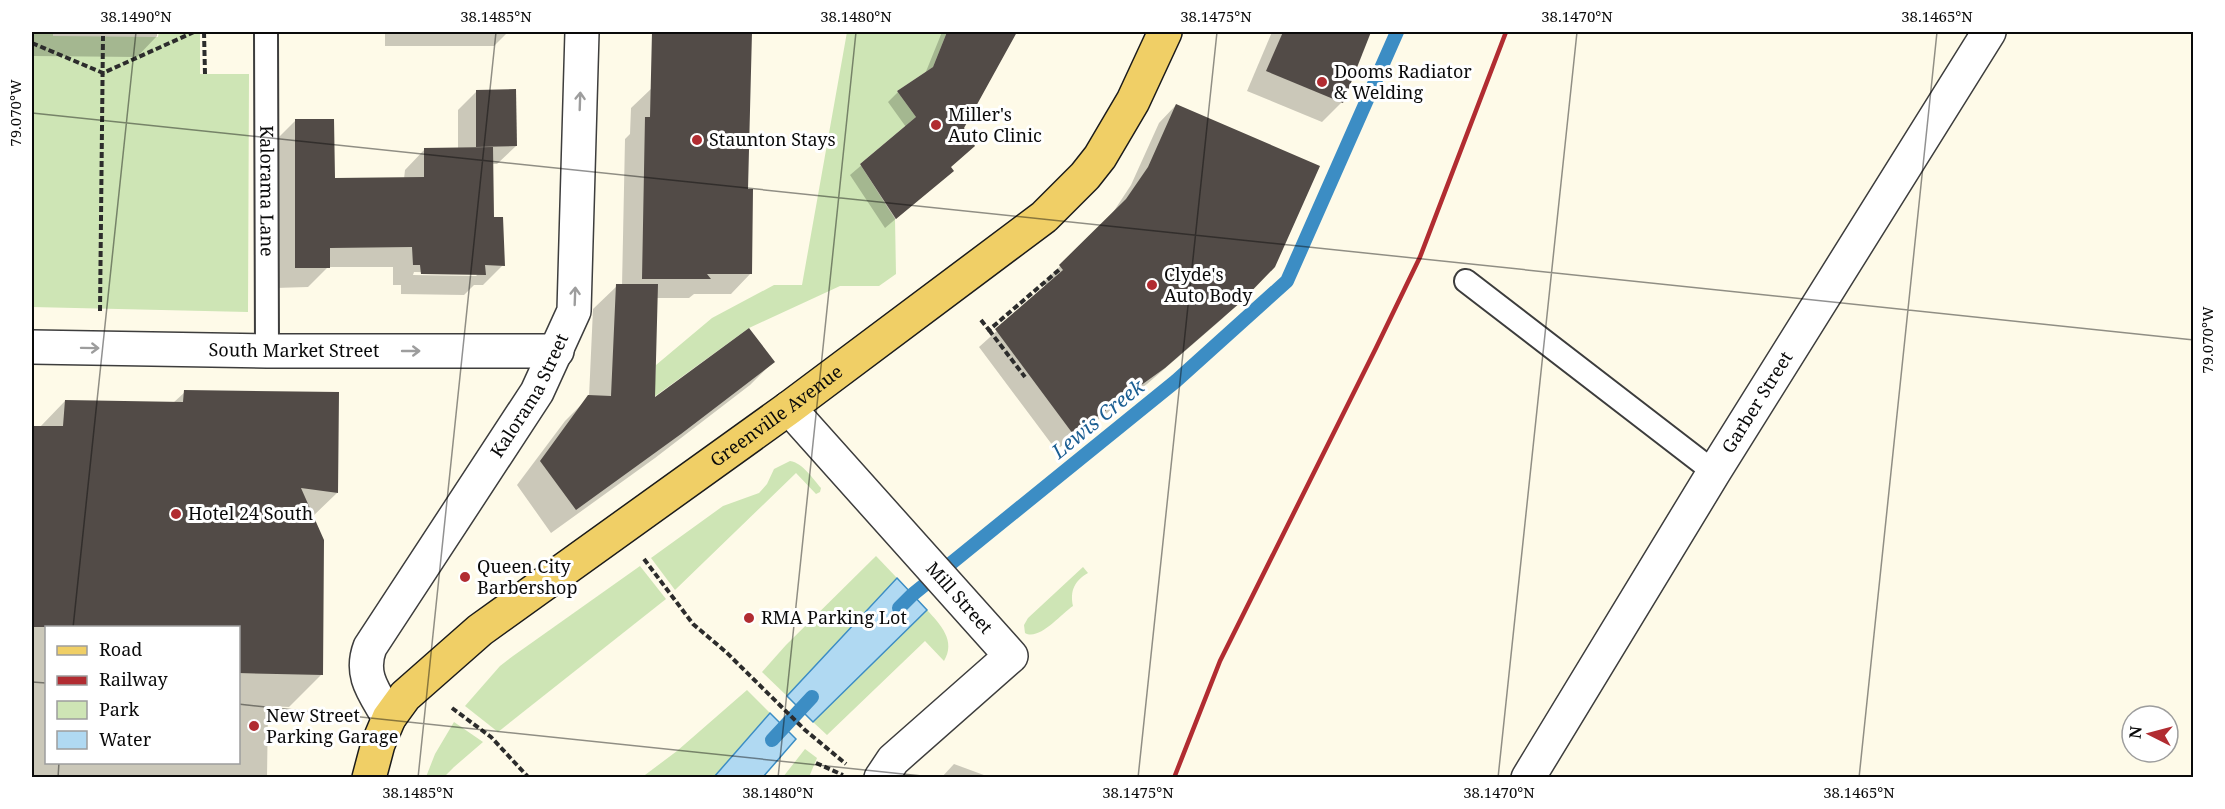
<svg xmlns="http://www.w3.org/2000/svg" width="2225" height="809" font-family="'Noto Serif',serif">
<style>
.green{fill:#cee5b5}
.water{fill:#b0d9f2;stroke:#3c8dc4;stroke-width:1.5}
.shadow{fill:#0003;fill-rule:evenodd}
.lines{fill:none;stroke-linecap:round;stroke-linejoin:round}
.stream{stroke:#3c8dc4;stroke-width:14}
.building{fill:#524b47}
.service-casing{stroke:#3d3d3d;stroke-width:26}
.minor-casing{stroke:#3d3d3d;stroke-width:36}
.primary-casing{stroke:#1b1b1b;stroke-width:36}
.path{stroke:#2c2c2c;stroke-width:4;stroke-dasharray:6 3;stroke-linecap:butt}
.service{stroke:#fff;stroke-width:22}
.minor{stroke:#fff;stroke-width:33}
.primary{stroke:#f0cf66;stroke-width:33}
.rail{stroke:#b12c31;stroke-width:4.5}
.oneway{stroke:#9d9d9d}
.ticks{fill:none;stroke:#0a0a0a;stroke-width:1.5;stroke-opacity:0.45}
.poi-dot{fill:#b12c31;stroke:#fff;stroke-width:2}
.labels{text-anchor:middle;stroke-width:6;stroke-linejoin:round;paint-order:stroke}
.poi-label{font-size:18px;fill:#0a0a0a;stroke:#fff;text-anchor:start}
.street-label{font-size:18px;fill:#0a0a0a;stroke:#fff}
.water-label{font-size:20px;font-style:italic;fill:#1c5f93;stroke:#fff}
.neatline{fill:none;stroke:#0a0a0a;stroke-width:2}
.ticks-label{font-size:15px;text-anchor:middle;fill:#0a0a0a}
</style>
<rect width="100%" height="100%" fill="#fefae8"/>
<g class="green">
<polygon points="32,32 53,32 53,36 158,37 159,32 200,32 200,74 249,74 248,312 32,307"/>
<polygon points="847,32 947,32 933,67 897,91 916,117 860,164 895,219 896,274 879,286 840,286 749,328 654,397 656,365 712,318 774,285 802,285"/>
<path d="M790,461c13,2 23,18 31,27l-1,4 -4,2 -20,-21 -121,117 -24,-32 72,-52 36,-13 8,-9 7,-15z"/>
<polygon points="876,556 897,578 787,696 762,672 786,645"/>
<polygon points="640,566 666,599 498,732 465,706 500,666 513,656"/>
<path d="M1083,567l5,6c-14,8 -18,18 -15,33 -13,9 -34,35 -48,27l-1,-8 4,-7z"/>
<path d="M927,610c14,15 29,31 17,51l-19,-20 -98,94 -14,-13z"/>
<polygon points="747,690 770,713 714,777 641,778 677,751"/>
<polygon points="454,722 483,742 454,767 444,777 426,777 435,754"/>
<polygon points="805,749 817,758 809,777 783,777"/>
</g>
<g class="water">
<polygon points="897,578 927,610 813,722 787,696"/>
<polygon points="770,713 796,739 763,777 714,777"/>
</g>
<g class="shadow">
<polygon points="33,32 157,32 157,36 137,57 33,56"/>
<polygon points="385,32 508,32 494,46 385,46"/>
<polygon points="652,32 751,32 747,190 751,273 731,294 694,294 689,298 656,298 653,400 773,362 750,385 655,458 551,533 517,485 565,421 589,397 593,309 617,286 622,286 625,139 630,134 631,108 652,88"/>
<polygon points="942,32 1004,32 963,128 950,167 952,171 885,228 850,175 906,127 888,102 898,92 925,74"/>
<polygon points="1272,32 1370,32 1342,102 1322,122 1247,91"/>
<path d="M476,92l40,54 -19,18h-5l1,54 10,47 -20,20h-9l-10,10 -63,-1v-9h-8v-18h-65l-20,20 -33,1 1,-148 20,-20 37,59h71l1,-9 20,-21h33v-39zM414,272l65,1 -3,3 -63,-1z"/>
<polygon points="1176,105 1273,266 1222,319 1147,384 1056,450 979,347 1046,287 1043,283 1110,217 1131,185 1159,123"/>
<path d="M185,392l152,101 -25,24 10,157 -33,33 -21,-1 -1,72h-235v-351h8l25,-26 108,2zM46,628h192v134h-192z"/>
<polygon points="954,764 992,778 941,778"/>
</g>
<g class="lines">
<g class="stream">
<polyline points="899,608 912,595 1176,381 1287,281 1397,32"/>
<polyline points="772,740 812,697"/>
</g>
</g>
<g class="building">
<polygon points="652,32 752,32 748,189 753,189 752,274 707,274 711,279 642,279 645,117 650,117"/>
<polygon points="947,32 1017,32 964,128 975,146 951,167 954,171 896,219 860,164 916,117 897,91 933,67"/>
<polygon points="1283,32 1371,32 1343,103 1266,71"/>
<polygon points="516,89 517,146 476,147 476,90"/>
<polygon points="1176,104 1320,166 1275,267 1241,302 1165,368 1073,434 995,329 1063,270 1059,265 1126,199 1148,167"/>
<polygon points="295,119 334,119 335,178 424,177 424,148 493,147 494,217 503,217 505,266 485,265 486,275 421,274 420,265 413,265 412,247 330,248 330,268 295,268"/>
<polygon points="616,284 658,284 655,397 749,328 775,362 681,434 576,510 540,461 588,395 611,396"/>
<polygon points="184,390 339,392 338,493 301,488 324,540 323,675 238,673 238,627 32,627 32,426 63,426 65,400 183,402"/>
</g>
<g class="lines">
<g class="service-casing">
<g id="service">
<path id="s1" d="M266,32l1,319"/>
<polyline points="1466,281 1714,472"/>
</g>
</g>
<g class="minor-casing">
<g id="minor">
<path id="s2" d="M32,347l235,4h290"/>
<path id="s3" d="M789,408l222,248 -118,104 -12,18"/>
<path id="s4" d="M389,718c-14,-25 -30,-42 -19,-71l167,-255 37,-81 8,-279"/>
<path id="s5" d="M1528,778l186,-306 275,-440"/>
</g>
</g>
<g class="primary-casing">
<g id="primary">
<path id="s6" d="M369,778l9,-34 11,-26 16,-22 75,-66 309,-222 255,-191 41,-41 15,-19 33,-56 32,-69"/>
</g>
</g>
<g class="path">
<polyline points="204,32 205,74"/>
<polyline points="32,43 103,73 194,32"/>
<polyline points="100,311 103,36"/>
<polyline points="981,320 989,330 1060,269"/>
<polyline points="989,330 1025,377"/>
<polyline points="644,559 693,624 726,652 805,730 846,764"/>
<polyline points="452,708 491,737 529,778"/>
<polyline points="816,763 843,775"/>
</g>
<use href="#service" class="service"/>
<use href="#minor" class="minor"/>
<use href="#primary" class="primary"/>
<polyline class="rail" points="1174,778 1220,661 1376,348 1420,257 1506,32"/>
</g>
<defs><path id="oneway-shaft" d="M-6 0H5M1.5-3L5.5 0L1.5 3" fill="none" stroke-width="1.6" stroke-linecap="round" stroke-linejoin="round" transform="scale(1.5)"/></defs>
<g class="oneway">
<use href="#oneway-shaft" transform="translate(580 101) rotate(-88)"/>
<use href="#oneway-shaft" transform="translate(575 296) rotate(-88)"/>
<use href="#oneway-shaft" transform="translate(90 348) rotate(1)"/>
<use href="#oneway-shaft" transform="translate(411 351)"/>
</g>
<path class="ticks" d="M32,113l2162,227M73,628l63,-596M32,682l14,1M238,704l703,74M58,778l1,-16M418,778l78,-746M778,778l78,-746M1138,778l79,-746M1498,778l79,-746M1859,778l78,-746"/>
<g class="poi-dot">
<circle cx="1322" cy="82" r="6"/>
<circle cx="936" cy="125" r="6"/>
<circle cx="697" cy="140" r="6"/>
<circle cx="1152" cy="285" r="6"/>
<circle cx="176" cy="514" r="6"/>
<circle cx="465" cy="577" r="6"/>
<circle cx="749" cy="618" r="6"/>
<circle cx="254" cy="726" r="6"/>
</g>
<g class="labels">
<g class="poi-label">
<text x="1334" y="78">Dooms Radiator<tspan x="1334" dy="21">&amp; Welding</tspan></text>
<text x="948" y="121">Miller's<tspan x="948" dy="21">Auto Clinic</tspan></text>
<text x="709" y="146">Staunton Stays</text>
<text x="1164" y="281">Clyde's<tspan x="1164" dy="21">Auto Body</tspan></text>
<text x="188" y="520">Hotel 24 South</text>
<text x="477" y="573">Queen City<tspan x="477" dy="21">Barbershop</tspan></text>
<text x="761" y="624">RMA Parking Lot</text>
<text x="266" y="722">New Street<tspan x="266" dy="21">Parking Garage</tspan></text>
</g>
<g class="street-label">
<text dy="6" stroke="none"><textPath href="#s1" startOffset="159">Kalorama Lane</textPath></text>
<text dy="6" stroke="none"><textPath href="#s2" startOffset="262">South Market Street</textPath></text>
<text dy="6" stroke="none"><textPath href="#s4" startOffset="375">Kalorama Street</textPath></text>
<text dy="6" stroke="none"><textPath href="#s5" startOffset="440">Garber Street</textPath></text>
<text dy="6" stroke="none"><textPath href="#s6" startOffset="556">Greenville Avenue</textPath></text>
<text dy="6" stroke="none"><textPath href="#s3" startOffset="255">Mill Street</textPath></text>
</g>
<g class="water-label">
<text transform="translate(1098 419) rotate(-39)" y="7">Lewis Creek</text>
</g>
</g>
<rect width="2225" height="809" fill="none" stroke="#ffffff" stroke-width="66"/>
<rect x="45" y="626" width="195" height="138" fill="#ffffff" stroke="#9d9d9d" stroke-width="1.5"/>
<rect x="57" y="646" width="30" height="9" fill="#f0cf66" stroke="#9d9d9d" stroke-width="1.5"/>
<text x="99" y="656" font-size="18" fill="#0a0a0a">Road</text>
<rect x="57" y="676" width="30" height="9" fill="#b12c31" stroke="#9d9d9d" stroke-width="1.5"/>
<text x="99" y="686" font-size="18" fill="#0a0a0a">Railway</text>
<rect x="57" y="701" width="30" height="18" fill="#cee5b5" stroke="#9d9d9d" stroke-width="1.5"/>
<text x="99" y="716" font-size="18" fill="#0a0a0a">Park</text>
<rect x="57" y="731" width="30" height="18" fill="#b0d9f2" stroke="#9d9d9d" stroke-width="1.5"/>
<text x="99" y="746" font-size="18" fill="#0a0a0a">Water</text>
<g transform="translate(2150 734) rotate(276)"><circle r="28" fill="#ffffff" stroke="#9d9d9d" stroke-width="1.5"/>
<path d="M0-4.5L10 22L0 15L-10 22Z" fill="#b12c31"/>
<text y="-9" font-size="16" font-weight="bold" text-anchor="middle" fill="#0a0a0a">N</text>
</g>
<rect x="33" y="33" width="2159" height="743" class="neatline"/>
<g class="ticks-label">
<text x="136" y="22">38.1490°N</text>
<text x="496" y="22">38.1485°N</text>
<text x="856" y="22">38.1480°N</text>
<text x="1216" y="22">38.1475°N</text>
<text x="1577" y="22">38.1470°N</text>
<text x="1937" y="22">38.1465°N</text>
<text transform="translate(16 113) rotate(-90)" y="5">79.070°W</text>
<text transform="translate(2208 340) rotate(-90)" y="5">79.070°W</text>
<text x="418" y="798">38.1485°N</text>
<text x="778" y="798">38.1480°N</text>
<text x="1138" y="798">38.1475°N</text>
<text x="1499" y="798">38.1470°N</text>
<text x="1859" y="798">38.1465°N</text>
</g>
</svg>
